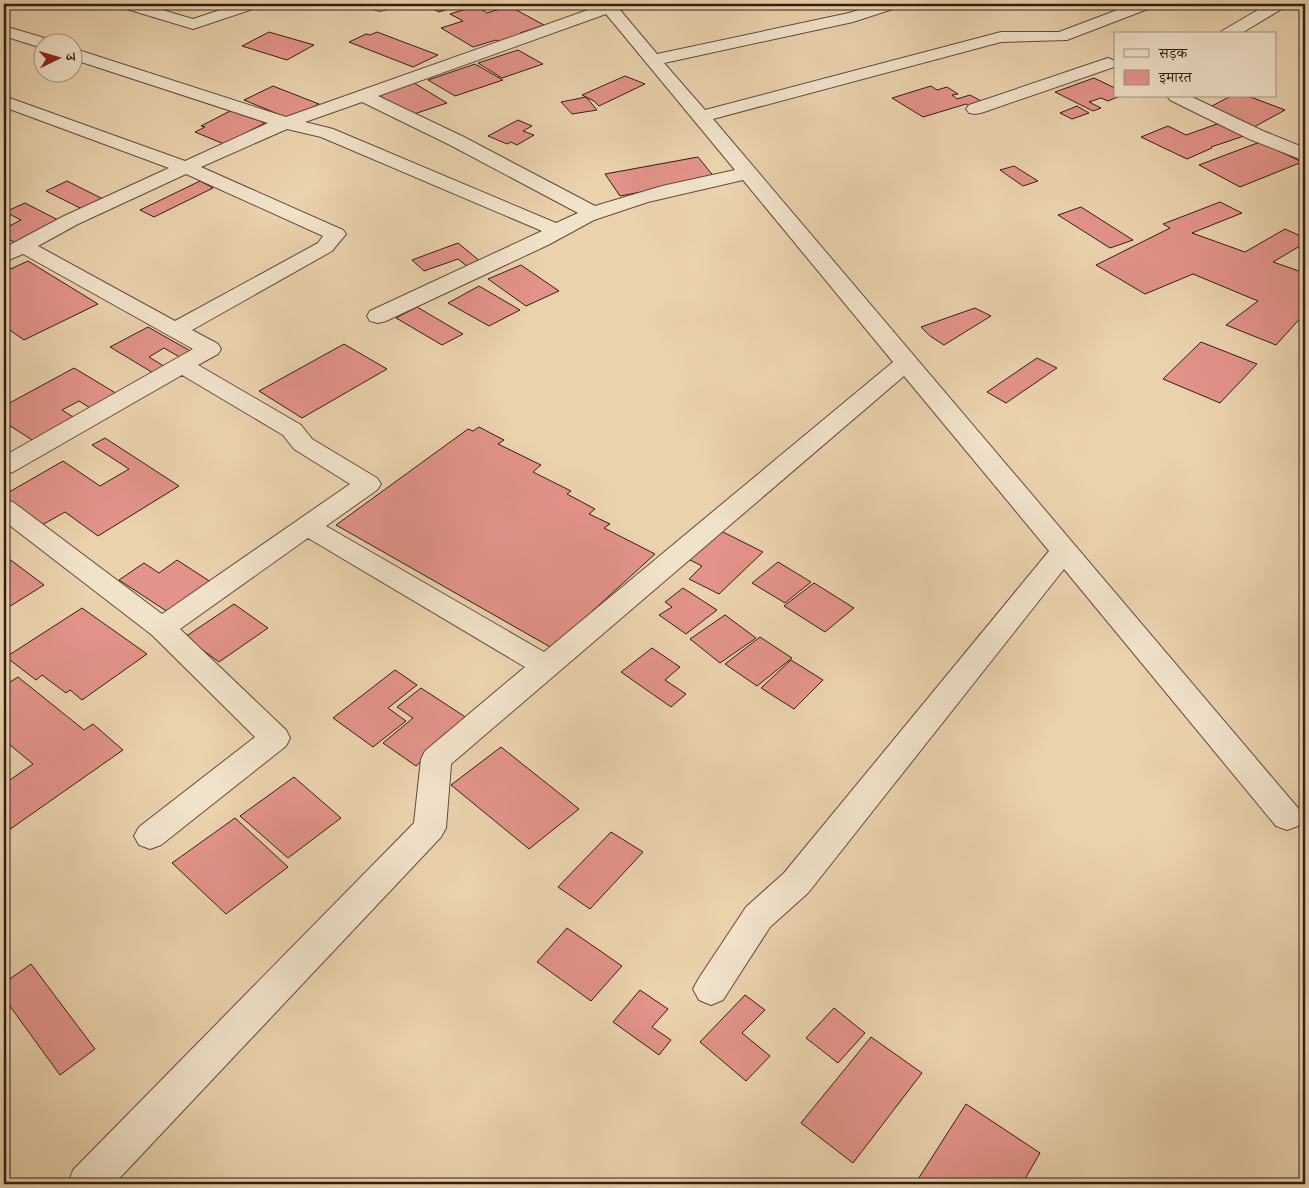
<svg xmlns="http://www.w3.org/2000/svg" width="1309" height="1188" font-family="'IM FELL English','Noto Serif Devanagari',serif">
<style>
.building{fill:#e3938a;stroke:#321f13}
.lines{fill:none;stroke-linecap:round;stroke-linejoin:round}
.minor-casing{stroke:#604c3a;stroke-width:2}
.minor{fill:#f1e2ca;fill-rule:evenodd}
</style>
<rect width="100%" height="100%" fill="#ead2ad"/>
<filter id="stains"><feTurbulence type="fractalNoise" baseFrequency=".004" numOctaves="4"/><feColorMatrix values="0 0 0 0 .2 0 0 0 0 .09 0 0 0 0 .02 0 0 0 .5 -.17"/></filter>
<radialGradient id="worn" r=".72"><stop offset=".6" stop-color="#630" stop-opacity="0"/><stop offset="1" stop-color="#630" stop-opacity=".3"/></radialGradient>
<g class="building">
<polygon points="423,4 463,4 439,12"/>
<polygon points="476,6 487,13 509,6 544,25 520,33 525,36 502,43 496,40 473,47 441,28 463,21 450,14"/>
<polygon points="269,32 314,45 287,60 242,46"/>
<polygon points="377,32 438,55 413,67 349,42 366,34 370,35"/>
<polygon points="518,50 543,64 502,78 478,63"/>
<polygon points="475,64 503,80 455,96 428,80"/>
<polygon points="625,76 645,84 599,106 594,101 582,95"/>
<polygon points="1094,78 1115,88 1115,96 1120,96 1108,101 1101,98 1089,102 1101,108 1093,111 1055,92"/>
<polygon points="414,83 447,103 411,115 378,95"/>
<polygon points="273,86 319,104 290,119 244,100"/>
<polygon points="931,86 937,90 947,87 958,94 952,95 957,99 970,95 983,102 970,107 966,104 923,117 892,98"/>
<polygon points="1231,96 1248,96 1285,110 1254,127 1208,108"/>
<polygon points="586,97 597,110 572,114 561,102"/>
<polygon points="1077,106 1089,113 1072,119 1060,113"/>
<polygon points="232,110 265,123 224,144 195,132 205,127 201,126"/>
<polygon points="518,120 532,126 523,131 534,135 517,145 511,142 507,144 488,136"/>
<polygon points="1220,123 1244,136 1211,147 1212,148 1187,159 1141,137 1168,126 1186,135"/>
<polygon points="1260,142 1302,162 1240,187 1199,165"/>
<polygon points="698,157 715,178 620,196 605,174"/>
<polygon points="1014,166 1038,181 1023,186 1000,170"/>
<polygon points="67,181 107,201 86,211 46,191"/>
<polygon points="200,181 213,188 154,217 140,210"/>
<polygon points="1220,202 1242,213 1192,233 1245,252 1285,229 1305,238 1305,243 1273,262 1305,273 1305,313 1276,345 1226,325 1258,301 1193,274 1145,294 1096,265 1170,228 1163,224"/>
<polygon points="25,203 62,222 17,244 4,236 4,229 21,220 5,212"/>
<polygon points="1081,207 1133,240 1110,248 1058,215"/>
<polygon points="458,243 481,262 468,267 458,259 424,271 412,260"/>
<polygon points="28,261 98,304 24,340 4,326 4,272"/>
<polygon points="521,265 559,291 526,306 488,279"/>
<polygon points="479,286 520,310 489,326 448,303"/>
<polygon points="417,307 463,334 442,345 396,318"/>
<polygon points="975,308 991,316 944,345 930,336 921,327"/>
<polygon points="148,327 194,353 183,359 164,348 149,357 167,368 155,374 110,347"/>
<polygon points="1201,342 1257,364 1220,403 1163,379"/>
<polygon points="344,344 387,369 302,418 259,391"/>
<polygon points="1037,358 1057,368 1006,403 987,392"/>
<polygon points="74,368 124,398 98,413 79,401 62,410 81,422 40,445 4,422 4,406"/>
<polygon points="479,427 504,440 498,444 541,465 533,472 571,491 567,494 595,509 589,514 610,524 604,528 655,554 552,648 336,525 468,429 473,431"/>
<polygon points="105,438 179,486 98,536 65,512 42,525 4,498 4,495 63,461 100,486 129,469 92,445"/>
<polygon points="719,530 763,552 719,594 689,579 702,566 688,559"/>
<polygon points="4,555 44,585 4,610"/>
<polygon points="177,560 214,584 171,614 119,580 144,563 159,573"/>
<polygon points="778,562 811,582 785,603 752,583"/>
<polygon points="814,583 854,608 825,632 784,606"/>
<polygon points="683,588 717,610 686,634 659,615 672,607 665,602"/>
<polygon points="234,604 268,628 219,662 185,637"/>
<polygon points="82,608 147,654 82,700 70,690 66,693 42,675 36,680 6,657"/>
<polygon points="725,615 756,638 720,663 690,639"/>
<polygon points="760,637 792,658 757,686 725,664"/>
<polygon points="652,648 680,667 665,680 686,694 671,707 621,672"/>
<polygon points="791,660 823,680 794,709 761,688"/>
<polygon points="395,670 417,685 388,708 406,721 373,747 333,718"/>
<polygon points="18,677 84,730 93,724 123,750 6,832 7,834 4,836 4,784 33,764 4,740 4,686"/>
<polygon points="421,688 470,720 416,766 383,743 413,718 397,707"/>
<polygon points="501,747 579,809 529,849 451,785"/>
<polygon points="294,777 341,818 288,858 240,816"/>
<polygon points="235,818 288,867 226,914 172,863"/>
<polygon points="611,832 643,852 590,909 558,887"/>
<polygon points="567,928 622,966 591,1001 537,962"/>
<polygon points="31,964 95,1049 60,1075 4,998 4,983"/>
<polygon points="640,990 668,1009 652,1027 671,1040 659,1055 613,1022"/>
<polygon points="745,995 765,1010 742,1033 770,1056 746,1081 700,1042"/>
<polygon points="834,1008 865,1033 838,1063 806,1038"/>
<polygon points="871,1037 922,1073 853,1163 801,1123"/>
<polygon points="966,1104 1040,1153 1022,1184 915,1184"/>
</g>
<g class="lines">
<g class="minor-casing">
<g id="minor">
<polygon points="118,4 142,4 193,19 238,4 261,4 259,7 193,29 120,7"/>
<polygon points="363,4 397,4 395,7 380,11 365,7"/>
<path d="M598,4h37l-2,3 -13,3 37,44 192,-41 29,-9h23l-2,3 -46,15 -189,41 41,47 296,-78h58l74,-28h22l-2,3 -86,33 -66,2 -288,77 585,689 5,9 -5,9 -11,4 -11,-4 -212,-257 -256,324 -38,34 -47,73 -12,5 -12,-5 -6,-11 6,-11 47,-71 38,-34 265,-322 -145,-175 -453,388 -5,64 -5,9 -327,347h-46l5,-14 341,-347 7,-64 4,-8 100,-84 -217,-129 -128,91 106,101 4,8 -4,8 -125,99 -11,4 -11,-4 -5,-9 5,-9 116,-90 -103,-102 -148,-114v-21l9,2 149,112 188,-130 -56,-35 -11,-14 -101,-60 -169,97 -9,2v-18l189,-107 -170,-95 -19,8v-14l60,-32 105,-48 -165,-61v-11l181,65 83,-38 -196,-64v-11l214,69 313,-111zM606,14l129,156 -73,16 -67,20 -131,-69 -86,-41zM362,102l88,43 128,68 -22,10 -223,-94 -28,-7zM287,129l34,8 221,94 -172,80 -3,5 3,5 8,2 8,-2 162,-76 46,-25 54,-18 95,-22 150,182 -349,290 -218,-126 51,-36 4,-6 -4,-6 -65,-39 -11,-14 -103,-60 20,-11 3,-5 -3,-5 -26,-14 140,-79 14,-17 -3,-4 -142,-63zM186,174l137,62 -5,7 -143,78 -137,-75 40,-22z"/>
<polygon points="1268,4 1287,4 1285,7 1240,34 1220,34 1222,31"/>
<polygon points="4,26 48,39 50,42 42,42 42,48 4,36"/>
<polygon points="1108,58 1115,61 1114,67 981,113 975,114 969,113 966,109 969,105"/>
<polygon points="1167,96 1190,96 1263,131 1305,148 1305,161 1249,139 1170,100"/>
</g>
</g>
<use href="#minor" class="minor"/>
</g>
<rect width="1309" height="1188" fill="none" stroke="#ead2ad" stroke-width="20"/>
<rect x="5" y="5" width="1299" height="1178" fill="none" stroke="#321f13" stroke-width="2.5"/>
<rect x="10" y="10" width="1289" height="1168" fill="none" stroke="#321f13"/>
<rect x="1114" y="32" width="162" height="65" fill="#f1e2ca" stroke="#a59481"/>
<rect x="1124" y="49" width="25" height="8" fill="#f1e2ca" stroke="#a59481"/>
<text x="1159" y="58" font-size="15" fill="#321f13">सड़क</text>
<rect x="1124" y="70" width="25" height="15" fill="#e3938a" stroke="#a59481"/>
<text x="1159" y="82" font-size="15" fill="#321f13">इमारत</text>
<g transform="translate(58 58) rotate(85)"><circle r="24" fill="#f1e2ca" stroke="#a59481"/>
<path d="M0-4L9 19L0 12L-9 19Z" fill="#8f2418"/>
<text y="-8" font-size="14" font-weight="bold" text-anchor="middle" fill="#321f13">उ</text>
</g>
<rect width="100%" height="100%" filter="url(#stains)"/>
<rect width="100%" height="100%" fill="url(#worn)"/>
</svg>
